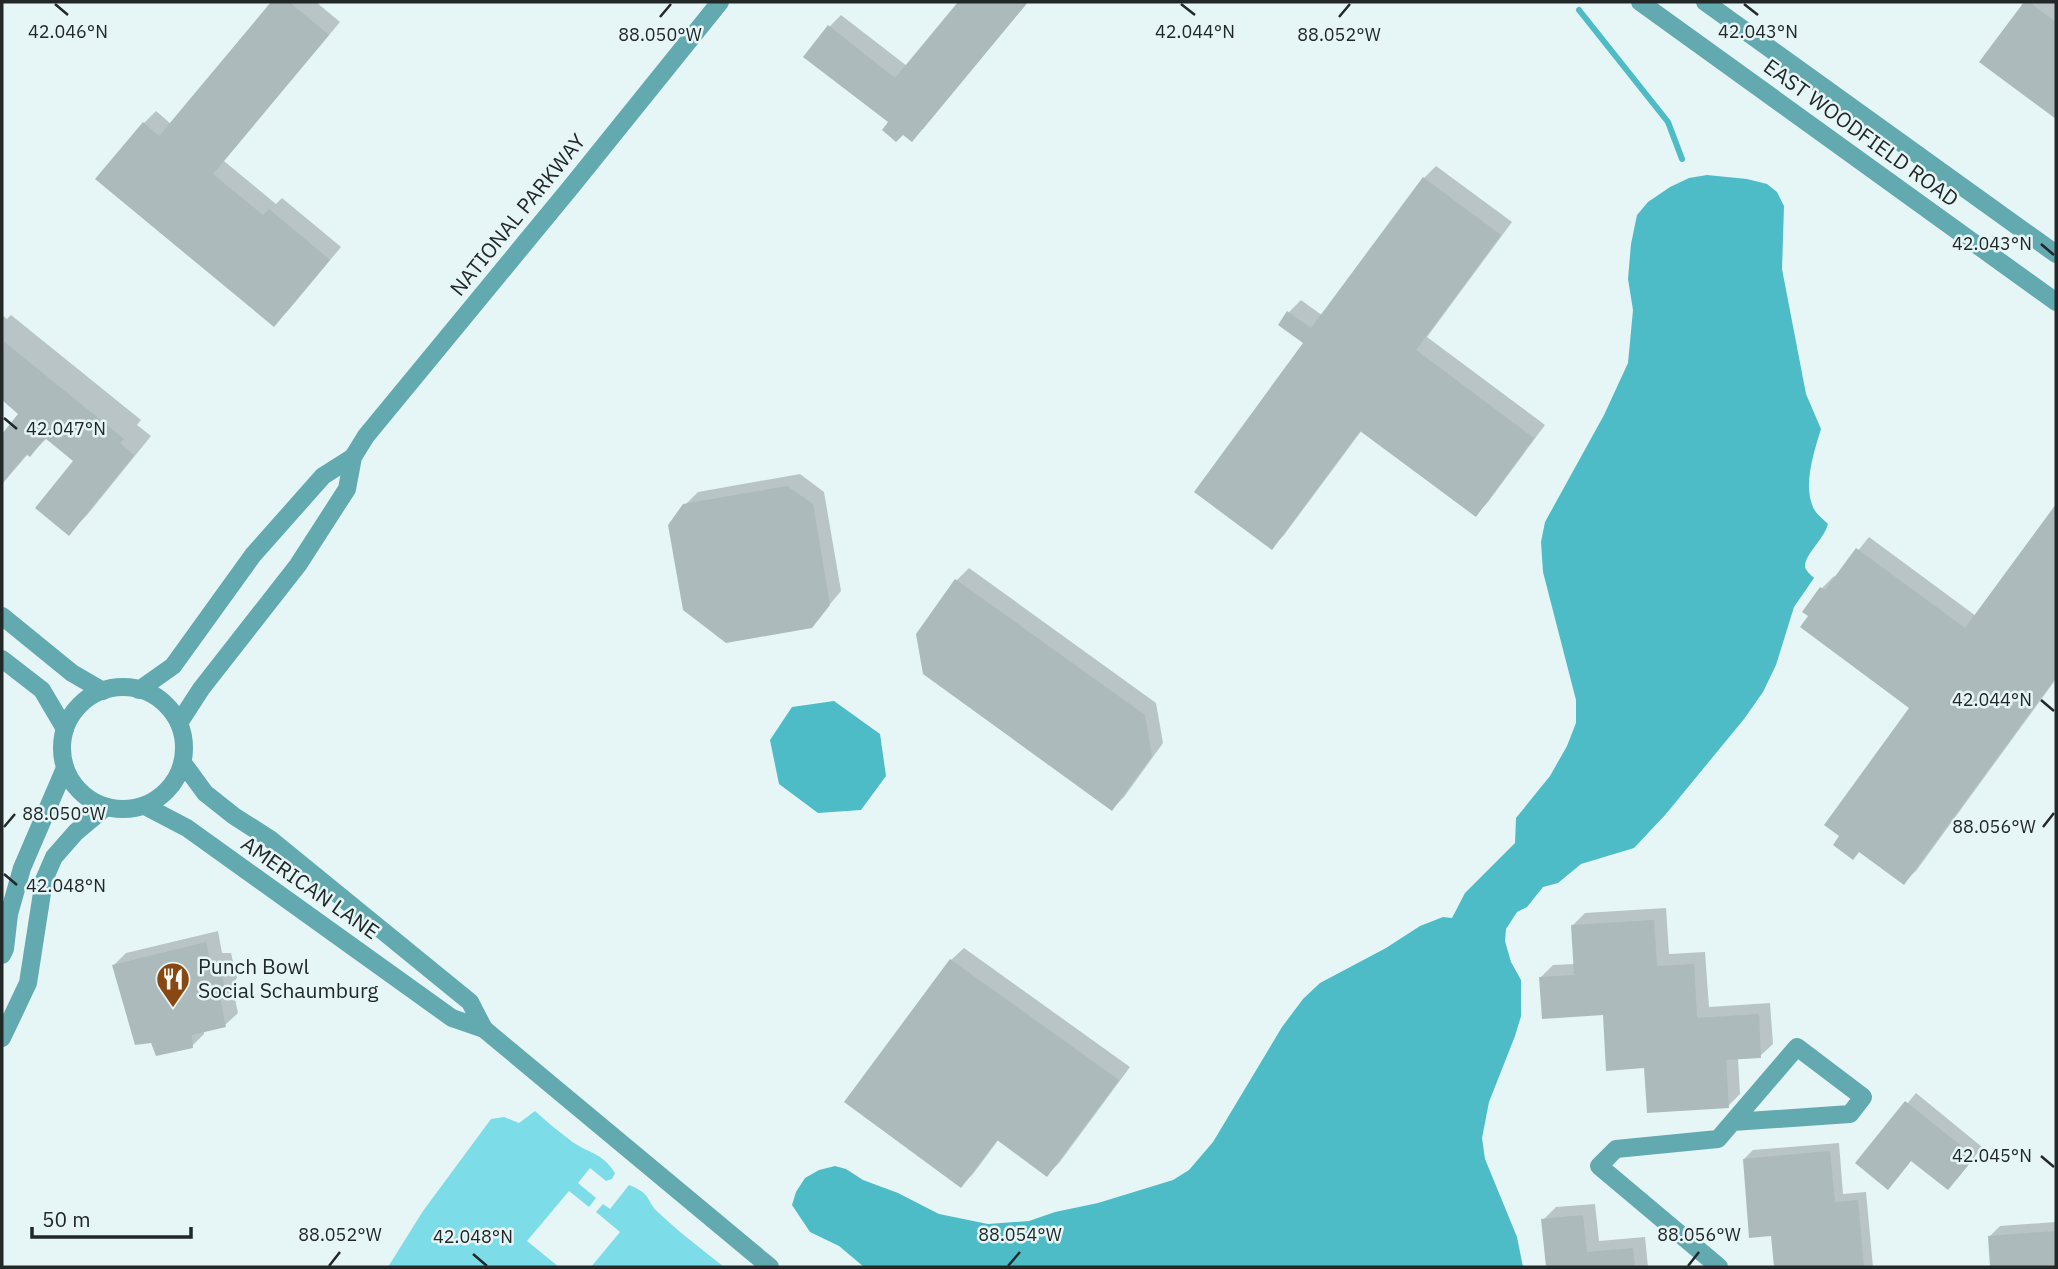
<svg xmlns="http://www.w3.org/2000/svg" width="2058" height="1269" font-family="'IBM Plex Sans',sans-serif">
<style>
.green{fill:#7cdde8}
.water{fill:#4dbcc7}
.shadow{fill:#0003}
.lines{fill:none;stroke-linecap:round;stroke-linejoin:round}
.stream{stroke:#4dbcc7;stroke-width:6}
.building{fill:#acbabc}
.minor{stroke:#62a9b0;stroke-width:18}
.tertiary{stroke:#62a9b0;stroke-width:18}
.ticks{fill:none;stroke:#222828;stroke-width:2.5}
.labels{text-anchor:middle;stroke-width:5;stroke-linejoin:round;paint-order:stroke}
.street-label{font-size:21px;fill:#222828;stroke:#e6f6f7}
.poi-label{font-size:21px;fill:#222828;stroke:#e6f6f7;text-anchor:start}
.ticks-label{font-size:18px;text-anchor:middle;fill:#222828;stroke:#e6f6f7;stroke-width:5;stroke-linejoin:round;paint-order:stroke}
</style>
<rect width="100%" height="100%" fill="#e6f6f7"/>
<g class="green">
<path d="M535,1111c11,10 23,20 35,29 18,14 31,11 45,33l-3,6 -6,2 -16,-13 -12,15 18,15 -7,9 -20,-16 -42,50 32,26h-171l35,-56 68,-92 13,-2 15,6z"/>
<path d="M629,1185c25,10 15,15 31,29 20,19 43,36 64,53h-133l29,-35 -24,-20 7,-8 7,5z"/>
</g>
<g class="water">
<path d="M1707,175l40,4 20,5 10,8 7,14 -2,63 24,125 15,35c-7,23 -18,55 -8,78 2,6 10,12 15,17 -4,15 -20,27 -23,40 -1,6 5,10 9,14l-20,29 -18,58 -13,27 -19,27 -78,95 -32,34 -53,16 -23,19 -15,4 -16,20 -10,5 -11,17 -1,12 6,21 10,18v36l-6,20 -26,66 -7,36 3,21 32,78 6,30h-659l-25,-21 -29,-14 -18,-27 4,-13 9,-14 14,-8 16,-4 11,3 17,11 35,13 41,21 49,10 41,-3 26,-9 43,-9 75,-23 16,-10 24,-28 69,-115 21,-28 17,-16 66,-35 34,-22 23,-9 9,1 13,-25 50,-50 1,-25 34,-42 17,-30 9,-23v-23l-33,-128 -2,-30 4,-20 59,-107 24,-52 5,-53 -5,-31 3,-35 6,-29 11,-13 22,-15 19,-9z"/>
<polygon points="834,701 880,734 886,776 861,810 818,813 779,784 770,740 792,707"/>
</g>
<g class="shadow">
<polygon points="273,2 316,2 340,22 224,161 276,204 282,198 341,247 286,313 144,123 156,111 171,124"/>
<polygon points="960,2 1028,2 923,129 890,122 829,27 841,15 907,66"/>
<polygon points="2026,2 2056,2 2056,117 1982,62"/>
<polygon points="1436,166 1512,222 1427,337 1545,425 1488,502 1476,515 1362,430 1284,535 1272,547 1305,343 1289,312 1301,300 1323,316 1424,178"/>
<polygon points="2,315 7,319 11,315 141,420 137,425 151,436 87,515 69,533 76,461 47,438 30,455 28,454 2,484 2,446 21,413 2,398"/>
<polygon points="800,474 824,492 841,591 811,627 685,505 698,492"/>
<polygon points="2056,507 2056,679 1916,871 1903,883 1860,851 1912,708 1810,616 1822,588 1834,576 1836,578 1869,537 1976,616"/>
<polygon points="969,568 1156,703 1163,743 1124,797 1112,809 917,634 957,580"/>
<polygon points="1666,908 1669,954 1705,952 1709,1007 1770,1003 1773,1044 1760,1056 1738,1058 1740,1094 1728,1106 1645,1066 1604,1013 1541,977 1553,965 1575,964 1573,925 1585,913"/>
<polygon points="218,931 222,953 231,953 237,978 232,984 238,1013 225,1025 204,1030 204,1034 192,1046 114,965 126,953"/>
<polygon points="964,948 1130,1067 1059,1163 1047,1175 999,1139 973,1174 961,1186 847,1102 951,960"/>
<polygon points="1916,1093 1982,1147 1957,1179 1912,1159 1897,1178 1858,1163"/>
<polygon points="1839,1143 1843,1194 1866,1192 1873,1267 1775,1267 1772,1234 1744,1159 1753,1150"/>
<polygon points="1595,1204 1599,1241 1645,1237 1648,1267 1548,1267 1543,1220 1556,1207"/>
<polygon points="2056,1222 2056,1267 1992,1267 1990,1236 2000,1226"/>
</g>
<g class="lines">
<polyline class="stream" points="1579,10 1668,122 1682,159"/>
</g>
<g class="building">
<polygon points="271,2 289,2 329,35 213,174 263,215 269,209 330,260 274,327 95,179 143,122 159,136"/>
<polygon points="958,2 1028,2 912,142 903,135 896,142 882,130 888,122 803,57 828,25 895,78"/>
<polygon points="2024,2 2029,2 2056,22 2056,119 1979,62"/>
<polygon points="1423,177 1501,235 1416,350 1534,438 1476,517 1360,431 1272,550 1194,492 1303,343 1278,325 1287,311 1311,328"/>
<polygon points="2,340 124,439 120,443 134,455 69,536 35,508 73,461 45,438 30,457 26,454 2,484 2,434 18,414 2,400"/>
<polygon points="787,486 813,504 830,605 812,628 726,643 683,610 668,525 683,504"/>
<polygon points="2056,504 2056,677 1904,885 1859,852 1853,860 1833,845 1839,836 1824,825 1909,708 1800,627 1808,616 1802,612 1820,587 1825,590 1856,548 1965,628"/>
<polygon points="955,579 1145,715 1152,756 1112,811 923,674 916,634"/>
<polygon points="1654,920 1657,966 1694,964 1697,1018 1759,1014 1761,1058 1726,1060 1729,1108 1647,1113 1644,1068 1606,1071 1603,1015 1542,1019 1539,977 1574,975 1571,925"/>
<polygon points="206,942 211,965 219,964 226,992 219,992 226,1027 192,1035 193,1048 156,1056 151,1043 135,1045 112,965"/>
<polygon points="950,959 1119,1080 1047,1177 997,1140 961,1188 844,1102"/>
<polygon points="1905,1101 1975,1157 1948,1190 1911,1161 1888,1190 1855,1163"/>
<polygon points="1830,1151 1835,1202 1858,1200 1864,1267 1774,1267 1771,1236 1749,1238 1743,1159"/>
<polygon points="1583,1215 1587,1252 1633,1248 1635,1267 1546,1267 1541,1219"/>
<polygon points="2056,1231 2056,1267 1990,1267 1988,1236"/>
</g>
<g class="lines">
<g class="minor">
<polyline points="2,616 72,673 103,691"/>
<polyline points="2,659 42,690 65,729"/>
<circle cx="123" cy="748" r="61"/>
<polyline points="139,690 173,666 253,555 323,476 353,457"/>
<polyline points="179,723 201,689 298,565 347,489 353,457 366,436 571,187 720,2"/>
<polyline points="183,763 205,793 234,816 270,839 470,1002 484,1029"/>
<polyline points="145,806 187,828 452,1018 484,1029 770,1267"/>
<polyline points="2,955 5,949 9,914 22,868 65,768"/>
<polyline points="2,1038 28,983 44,880 54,857 76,832 106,807"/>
<polyline points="1719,1267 1599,1166 1616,1149 1718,1139 1797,1047 1863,1097 1850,1114 1733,1122"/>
</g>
<g class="tertiary">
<polyline points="1640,2 2056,302"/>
<polyline points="1705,2 2056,254"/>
</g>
</g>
<path class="ticks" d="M55,4l13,11M1181,4l14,11M1744,4l14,11M660,17l11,-13M1339,17l11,-13M2041,244l13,11M4,418l13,11M2041,700l13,11M4,827l11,-13M2043,827l11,-14M4,874l13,11M2041,1156l13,11M473,1254l14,12M329,1266l11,-14M1008,1266l12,-14M1688,1266l11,-14"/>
<defs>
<g id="restaurant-pin" transform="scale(1.75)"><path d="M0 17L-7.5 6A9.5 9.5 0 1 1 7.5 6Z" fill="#894812" stroke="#e6f6f7"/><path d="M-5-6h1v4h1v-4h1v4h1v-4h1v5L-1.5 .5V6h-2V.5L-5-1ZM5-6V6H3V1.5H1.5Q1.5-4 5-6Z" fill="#fff"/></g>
</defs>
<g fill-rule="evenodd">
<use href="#restaurant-pin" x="173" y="979"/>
</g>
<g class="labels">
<g class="street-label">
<text transform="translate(1861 133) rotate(36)" y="7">EAST WOODFIELD ROAD</text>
<text transform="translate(518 215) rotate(-51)" y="7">NATIONAL PARKWAY</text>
<text transform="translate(310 888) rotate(35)" y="7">AMERICAN LANE</text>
</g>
<g class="poi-label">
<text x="198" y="974">Punch Bowl<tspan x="198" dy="24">Social Schaumburg</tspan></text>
</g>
</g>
<g class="ticks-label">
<text x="68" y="38">42.046°N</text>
<text x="1195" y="38">42.044°N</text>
<text x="1758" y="38">42.043°N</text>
<text x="660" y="41">88.050°W</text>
<text x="1339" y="41">88.052°W</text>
<text x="1992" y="250">42.043°N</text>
<text x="66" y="435">42.047°N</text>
<text x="1992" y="706">42.044°N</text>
<text x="64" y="820">88.050°W</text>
<text x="1994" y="833">88.056°W</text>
<text x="66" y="892">42.048°N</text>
<text x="1992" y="1162">42.045°N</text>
<text x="340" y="1241">88.052°W</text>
<text x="1020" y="1241">88.054°W</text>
<text x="1699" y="1241">88.056°W</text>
<text x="473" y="1243">42.048°N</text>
</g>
<rect width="2058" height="1269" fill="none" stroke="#222828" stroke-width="7"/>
<path d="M32 1227v10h159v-10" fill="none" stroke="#222828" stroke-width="3.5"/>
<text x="42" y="1227" font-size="21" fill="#222828" stroke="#e6f6f7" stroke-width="5" paint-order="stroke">50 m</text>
</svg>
